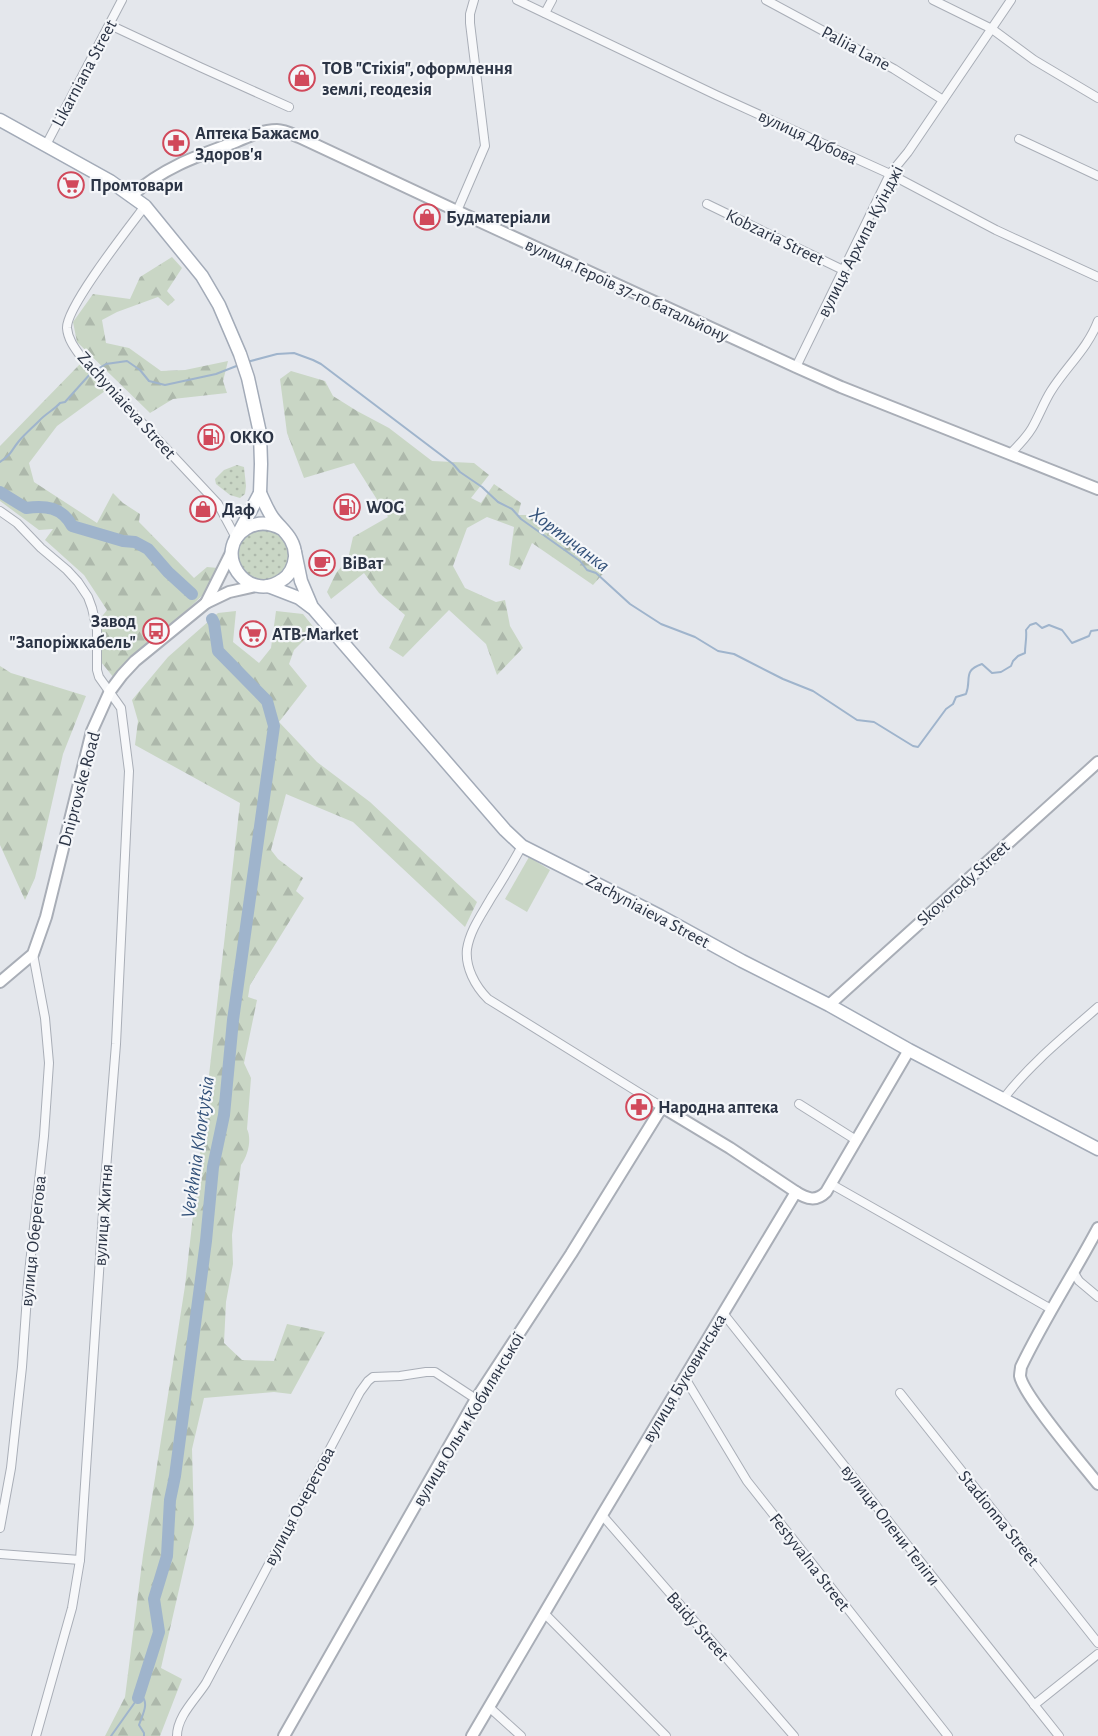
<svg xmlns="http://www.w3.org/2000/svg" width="1098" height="1736" font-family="'Alegreya Sans',sans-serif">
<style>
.grass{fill:url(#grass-dots)}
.forest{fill:url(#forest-firs)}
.green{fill:#c9d6c5}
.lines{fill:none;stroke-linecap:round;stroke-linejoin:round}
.stream{stroke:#9fb4cc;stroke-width:2}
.river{stroke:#9fb4cc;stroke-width:12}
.street-casing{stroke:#a9aeb7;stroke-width:10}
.secondary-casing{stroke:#a9aeb7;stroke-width:14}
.primary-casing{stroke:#a3abb8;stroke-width:15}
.street{stroke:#f7f8fa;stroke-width:8}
.secondary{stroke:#fff;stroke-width:10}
.primary{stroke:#fff;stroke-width:12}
.labels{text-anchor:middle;stroke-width:4.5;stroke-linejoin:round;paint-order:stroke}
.street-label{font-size:18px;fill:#2b3445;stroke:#f4f6f9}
.poi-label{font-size:18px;font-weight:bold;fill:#2b3445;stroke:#f4f6f9;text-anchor:start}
.water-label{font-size:20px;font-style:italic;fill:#34527a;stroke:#f4f6f9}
</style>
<defs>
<pattern id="grass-dots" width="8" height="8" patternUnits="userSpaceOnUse" patternTransform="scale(1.5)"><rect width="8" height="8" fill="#c9d6c5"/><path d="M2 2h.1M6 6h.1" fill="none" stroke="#adb8ab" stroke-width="1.8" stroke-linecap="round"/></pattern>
<pattern id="forest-firs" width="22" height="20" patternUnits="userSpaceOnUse" patternTransform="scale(1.5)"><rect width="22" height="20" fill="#c9d6c5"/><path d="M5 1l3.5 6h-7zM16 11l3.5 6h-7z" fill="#adb8ab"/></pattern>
</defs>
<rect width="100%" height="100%" fill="#e4e7ec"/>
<g class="grass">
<polygon points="237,465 244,467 246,486 245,494 240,498 230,495 216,484 215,479 224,470"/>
<path d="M263,527c6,2 13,4 17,8 16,17 9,44 -16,46 -6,0 -12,-3 -18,-5l-10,-20 7,-20z"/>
</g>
<g class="forest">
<polygon points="172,257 182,268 167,291 175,300 168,306 158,297 117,312 102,320 106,343 129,348 161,371 185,370 228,361 223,381 227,393 173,399 150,413 77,342 73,322 93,294 130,299 140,277"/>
<polygon points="80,364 105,391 57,426 29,463 34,482 97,523 113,493 123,503 140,514 139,522 194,578 207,567 218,568 203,595 114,678 97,657 96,624 107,610 84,575 45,540 53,529 39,530 0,501 0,446"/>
<polygon points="291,371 325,381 333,396 357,411 389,428 432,461 474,463 489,475 471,498 481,503 494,484 521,503 518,515 539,515 540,523 556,523 564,537 581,544 608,568 593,585 532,543 520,570 509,565 514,527 487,517 467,528 453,566 465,588 496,602 505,600 510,626 523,648 497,675 486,644 449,610 403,657 389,648 405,615 379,593 364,573 331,599 327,592 336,573 348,559 353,537 388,517 354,463 304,478 287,433 280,379"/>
<path d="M236,611l-3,31 26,21 12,-15 5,-37 27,3 12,15 -21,21 -5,14 18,22 -28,36 38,40 53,40 107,100 -12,25 -112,-105 -67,-28 -15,56 7,9 25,19 -7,13 8,7 -54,87 -2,12 9,3 -13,63 7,15 -4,51c5,10 1,27 -6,36l-9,70 1,29 -7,38 -2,41 18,17 32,1 13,-37 38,8 -34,62 -17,-2 -70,6 -12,51 2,75 -33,144 21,11 -22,57h-55l20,-39 18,-142 42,-269 55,-483 -105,-58 3,-24 -6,-21 36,-43 50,-44z"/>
<polygon points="0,666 11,673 86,696 63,754 35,878 25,900 0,845"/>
</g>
<polygon class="green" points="529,857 550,870 527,912 505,899"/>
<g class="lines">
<g class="stream">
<path d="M247,362l30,-8 17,-1 19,7 8,4 132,100 7,8 22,15 16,15 14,7 9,10 59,42 7,9 9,3 34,31 31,20 34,13 23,14 16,3 49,25 30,12 44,29 17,2 39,24 5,1 28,-38 7,-5 3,-7 10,-3c6,-15 -4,-23 16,-30l10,9 9,-1 10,-6 2,-5 5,-5 7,-3c0,-9 2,-15 1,-23l4,-5 6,-2 6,5 7,-3 13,5 10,13 17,-7 2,-5 7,-1"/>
<polyline points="96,370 106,364 127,361 140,370 149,381 165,385 216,374 239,365"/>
<path d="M0,462c13,-9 10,-10 19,-21 6,-7 13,-13 20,-20 6,-7 15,-11 21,-18l5,-1 26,-29"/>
<path d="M140,1694c10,9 3,19 -1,31l5,8v3"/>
<polyline points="111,1736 138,1698"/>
</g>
<g class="river">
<path d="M0,492l26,16c19,-3 36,-1 46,18l51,15 12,1 13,7 20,23 24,22 -2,-2"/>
<polyline points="138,1698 159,1632 154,1599 167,1556 170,1500 175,1476 206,1241 213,1167 224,1115 233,1020 274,726 267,701 218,651 214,623 212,619"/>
</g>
<g class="street-casing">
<g id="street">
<polyline points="517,0 716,95 890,174 996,230 1098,277"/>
<polyline points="766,0 894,69 943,100"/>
<polyline points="933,0 992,29 1034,60 1098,98"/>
<polyline points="545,13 552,0"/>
<polyline points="110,25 200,67 289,107"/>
<polyline points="1019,139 1098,176"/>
<polyline points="46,145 122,0"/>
<polyline points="707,204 843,270"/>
<path d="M145,206c-15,20 -79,101 -78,122 1,13 10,23 17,33l134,143 18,34"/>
<polyline points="457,211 485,146 470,23 470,14 474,0"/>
<polyline points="796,367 890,174 908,152 1011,0"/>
<path d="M1011,453c8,-8 15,-15 21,-25 7,-12 12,-26 19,-37 15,-24 37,-43 47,-70"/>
<polyline points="0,511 17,523 41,548 67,570 78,582 88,597 92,608 97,630 97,670 99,677 121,708 129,771 116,1044 105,1182 80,1560 72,1608 36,1736"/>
<path d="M522,846c-10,18 -20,35 -31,52 -9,16 -21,32 -24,51 -2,18 8,37 21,50l174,108"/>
<path d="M1004,1098c26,-34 61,-62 94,-91"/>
<polyline points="799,1104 856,1140"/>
<polyline points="831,1184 1051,1309"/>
<polyline points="1074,1273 1079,1281 1098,1297"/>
<polyline points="723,1313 1059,1736"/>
<polyline points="685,1378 747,1481 948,1736"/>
<polyline points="900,1393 1098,1643"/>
<polyline points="602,1515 794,1736"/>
<polyline points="0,1528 11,1468 22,1367 28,1282 44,1136 49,1063 45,1018 33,954"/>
<polyline points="0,1554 80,1560"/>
<polyline points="544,1613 666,1736"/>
<polyline points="1034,1705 1098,1654"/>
<polyline points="489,1707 521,1736"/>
<path d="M177,1736c0,-20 19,-37 29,-53l154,-291 8,-11 5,-4 27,-1 26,-4h9l41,27"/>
</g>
</g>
<g class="secondary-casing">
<g id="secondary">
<path d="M131,196c32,-28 63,-39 102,-53 14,-6 29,-13 44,-13 7,0 15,4 22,7l158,74 339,156 45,20 257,102"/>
<polyline points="206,603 232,551"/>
<polyline points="0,982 33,954 46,917 92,731 110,691 122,675 135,661 206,603 229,592 256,586"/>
<polyline points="829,1005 1098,762"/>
<path d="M1098,1228c-25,47 -54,91 -77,139 0,1 -1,7 -1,9 3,19 63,89 78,108"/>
<polyline points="284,1736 476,1399 571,1254 662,1107 730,1148 796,1192"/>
<path d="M472,1736l130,-221 194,-323c11,7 20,10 30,0l83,-142"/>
</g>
</g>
<g class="primary-casing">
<g id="primary">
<polyline points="0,120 110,181 145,206 202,276 219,305 240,354 248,378 260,433 261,464 260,493 236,538"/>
<path d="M260,493c4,8 7,17 13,25 9,12 23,21 22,39 -1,9 -5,18 -13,23 -35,25 -72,-29 -35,-52 12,-7 24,-5 35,1"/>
<polyline points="295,552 301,581 312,607 505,830 522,846 660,916 742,961 829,1005 909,1050 1098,1149"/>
<polyline points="268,586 299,598 311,607"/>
</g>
</g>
<use href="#street" class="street"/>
<use href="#secondary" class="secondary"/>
<use href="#primary" class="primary"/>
</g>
<defs>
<g id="shop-ring" transform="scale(1.35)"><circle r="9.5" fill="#f4f6f9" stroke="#d1495b" stroke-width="1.5"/><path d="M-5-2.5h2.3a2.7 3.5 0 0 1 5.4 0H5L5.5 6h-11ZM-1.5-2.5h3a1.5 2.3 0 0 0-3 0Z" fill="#d1495b"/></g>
<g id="pharmacy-ring" transform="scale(1.35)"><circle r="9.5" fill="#f4f6f9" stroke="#d1495b" stroke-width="1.5"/><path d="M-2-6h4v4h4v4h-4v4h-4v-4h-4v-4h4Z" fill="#d1495b"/></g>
<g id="supermarket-ring" transform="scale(1.35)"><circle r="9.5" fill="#f4f6f9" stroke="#d1495b" stroke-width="1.5"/><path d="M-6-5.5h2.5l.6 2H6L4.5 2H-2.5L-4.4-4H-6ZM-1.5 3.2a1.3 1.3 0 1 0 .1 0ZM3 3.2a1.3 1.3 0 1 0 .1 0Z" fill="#d1495b"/></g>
<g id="fuel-ring" transform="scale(1.35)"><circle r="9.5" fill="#f4f6f9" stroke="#d1495b" stroke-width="1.5"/><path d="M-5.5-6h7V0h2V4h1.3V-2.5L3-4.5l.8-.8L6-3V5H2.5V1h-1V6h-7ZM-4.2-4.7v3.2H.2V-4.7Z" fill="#d1495b"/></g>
<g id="cafe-ring" transform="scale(1.35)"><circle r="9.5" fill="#f4f6f9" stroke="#d1495b" stroke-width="1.5"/><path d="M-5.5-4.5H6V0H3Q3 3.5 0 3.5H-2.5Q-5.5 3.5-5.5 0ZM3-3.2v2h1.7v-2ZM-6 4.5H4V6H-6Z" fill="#d1495b"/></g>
<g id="bus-ring" transform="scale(1.35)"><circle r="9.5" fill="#f4f6f9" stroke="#d1495b" stroke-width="1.5"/><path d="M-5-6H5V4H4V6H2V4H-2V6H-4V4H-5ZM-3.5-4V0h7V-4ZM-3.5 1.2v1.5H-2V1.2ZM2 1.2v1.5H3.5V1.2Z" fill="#d1495b"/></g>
</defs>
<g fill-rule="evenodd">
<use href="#shop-ring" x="302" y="78"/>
<use href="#pharmacy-ring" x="176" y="143"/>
<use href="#supermarket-ring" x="71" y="185"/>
<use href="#shop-ring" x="427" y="217"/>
<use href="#fuel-ring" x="211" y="437"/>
<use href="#fuel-ring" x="347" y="507"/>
<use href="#shop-ring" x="203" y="509"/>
<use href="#cafe-ring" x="322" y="563"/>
<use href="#bus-ring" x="156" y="631"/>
<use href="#supermarket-ring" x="253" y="634"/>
<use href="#pharmacy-ring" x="639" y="1107"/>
</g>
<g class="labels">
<g class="street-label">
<text transform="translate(856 48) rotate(28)" y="6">Paliia Lane</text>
<text transform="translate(84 73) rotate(-62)" y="6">Likarniana Street</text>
<text transform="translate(808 137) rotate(25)" y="6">вулиця Дубова</text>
<text transform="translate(775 237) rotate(26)" y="6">Kobzaria Street</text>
<text transform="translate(860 241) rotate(-63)" y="6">вулиця Архипа Куїнджі</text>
<text transform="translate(627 290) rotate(25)" y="6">вулиця Героїв 37-го батальйону</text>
<text transform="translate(127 405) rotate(48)" y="6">Zachyniaieva Street</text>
<text transform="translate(79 789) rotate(-75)" y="6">Dniprovske Road</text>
<text transform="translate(963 883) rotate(-42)" y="6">Skovorody Street</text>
<text transform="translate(648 911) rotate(28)" y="6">Zachyniaieva Street</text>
<text transform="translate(103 1215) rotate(-86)" y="6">вулиця Житня</text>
<text transform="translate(33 1241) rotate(-84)" y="6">вулиця Оберегова</text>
<text transform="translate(684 1378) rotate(-59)" y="6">вулиця Буковинська</text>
<text transform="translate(468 1419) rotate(-59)" y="6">вулиця Ольги Кобилянської</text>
<text transform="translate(299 1506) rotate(-62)" y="6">вулиця Очеретова</text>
<text transform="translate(999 1518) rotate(51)" y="6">Stadionna Street</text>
<text transform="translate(891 1525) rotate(52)" y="6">вулиця Олени Теліги</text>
<text transform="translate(810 1562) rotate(52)" y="6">Festyvalna Street</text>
<text transform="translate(698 1626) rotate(49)" y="6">Baidy Street</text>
</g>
<g class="poi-label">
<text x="322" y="74">ТОВ "Стіхія", оформлення<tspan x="322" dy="21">землі, геодезія</tspan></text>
<text x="195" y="139">Аптека Бажаємо<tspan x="195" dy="21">Здоров'я</tspan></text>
<text x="90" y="191">Промтовари</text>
<text x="446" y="223">Будматеріали</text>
<text x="230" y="443">OKKO</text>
<text x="366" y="513">WOG</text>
<text x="222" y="515">Даф</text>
<text x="342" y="569">ВіВат</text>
<text x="136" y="627" text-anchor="end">Завод<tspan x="136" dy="21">"Запоріжкабель"</tspan></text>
<text x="272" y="640">ATB-Market</text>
<text x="658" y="1113">Народна аптека</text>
</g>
<g class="water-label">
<text transform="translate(570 539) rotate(37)" y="7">Хортичанка</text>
<text transform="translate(197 1147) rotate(-82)" y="7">Verkhnia Khortytsia</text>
</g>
</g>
</svg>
